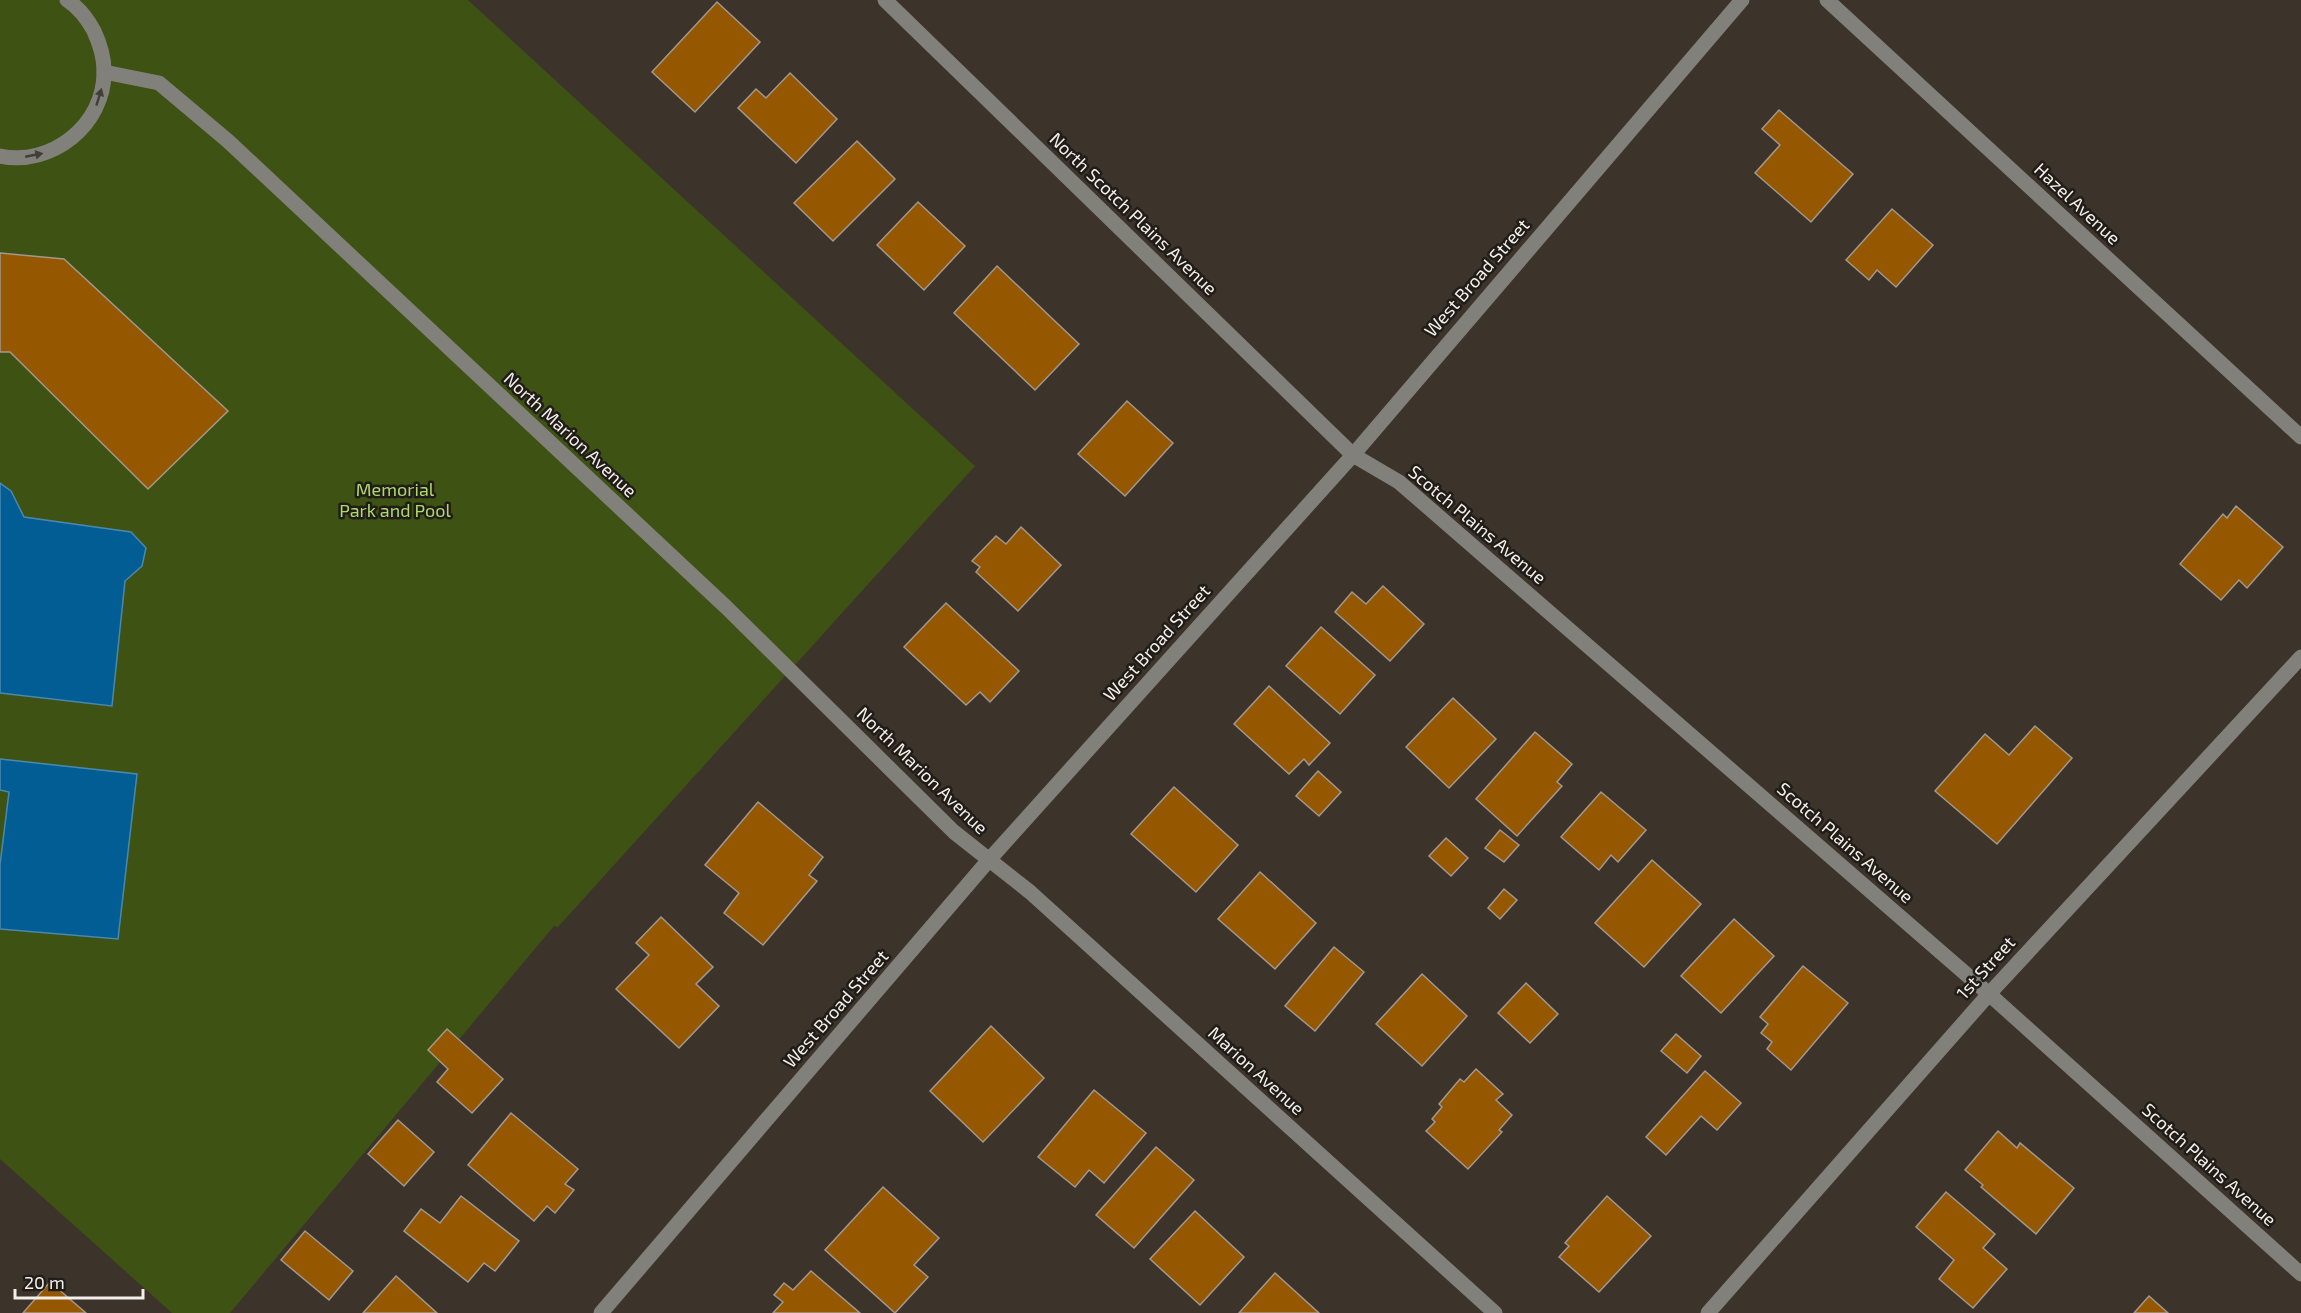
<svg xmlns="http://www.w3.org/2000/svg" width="2301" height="1313" font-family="'Exo 2',sans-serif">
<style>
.green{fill:#3d5213}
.water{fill:#015d94;stroke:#4a89ae;stroke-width:1.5}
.building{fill:#955800;stroke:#a2988e;stroke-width:1.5}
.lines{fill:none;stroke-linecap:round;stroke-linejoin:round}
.minor{stroke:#82807a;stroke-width:15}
.oneway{fill:#423f3a}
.labels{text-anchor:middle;stroke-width:5;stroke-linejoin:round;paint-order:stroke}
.street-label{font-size:18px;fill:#f4efe9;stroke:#201c18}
.park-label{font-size:18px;fill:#b0d96a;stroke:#201c18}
</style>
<rect width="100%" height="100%" fill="#3c332b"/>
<polygon class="green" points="0,0 468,0 975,466 558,927 554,926 230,1313 172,1313 0,1159"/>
<g class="water">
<polygon points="0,483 11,491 24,517 131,532 146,548 142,566 125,581 112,706 0,693"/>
<polygon points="0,759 137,774 118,939 0,929 0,865 9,792 0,790"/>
</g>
<g class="building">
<polygon points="717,2 760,42 695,112 652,72"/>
<polygon points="790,73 837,119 796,163 738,108 756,89 766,98"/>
<polygon points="1779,110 1853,174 1811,222 1755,173 1780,145 1762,129"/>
<polygon points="857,141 895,179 833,241 794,203"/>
<polygon points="918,202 965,246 924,290 877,245"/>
<polygon points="1892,209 1933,245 1896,287 1877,270 1869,280 1846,260"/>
<polygon points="0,253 64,259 228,411 148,489 10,352 0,352"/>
<polygon points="997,266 1079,344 1035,390 954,313"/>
<polygon points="1127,401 1173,443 1125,496 1078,454"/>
<polygon points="2236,506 2283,547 2247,588 2239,580 2221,600 2180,564 2223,514 2227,518"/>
<polygon points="1021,527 1061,565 1018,611 976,572 980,567 972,561 996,536 1006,544"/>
<polygon points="1383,586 1424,624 1390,661 1335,612 1352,592 1366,604"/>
<polygon points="946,603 1019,671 990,702 980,692 966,705 904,647"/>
<polygon points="1321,627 1375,675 1340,714 1286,666"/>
<polygon points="1269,686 1330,743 1309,765 1304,759 1289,774 1234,724"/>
<polygon points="1453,698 1496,739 1449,788 1406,747"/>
<polygon points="2035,726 2072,758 1997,844 1935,791 1985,734 2009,755"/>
<polygon points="1535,732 1572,764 1557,782 1562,786 1517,836 1476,799"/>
<polygon points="1318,771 1341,792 1319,816 1296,796"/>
<polygon points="1174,787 1238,845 1196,892 1131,834"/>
<polygon points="1601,792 1646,830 1618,862 1611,855 1599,870 1561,837"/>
<polygon points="758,802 823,857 809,875 817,881 763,945 724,913 739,893 705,865"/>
<polygon points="1500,830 1519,845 1504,862 1485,848"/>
<polygon points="1446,838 1468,858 1451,876 1429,856"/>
<polygon points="1652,860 1701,904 1644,967 1595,923"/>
<polygon points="1260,872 1316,923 1275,969 1218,919"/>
<polygon points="1504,889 1517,900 1500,919 1488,908"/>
<polygon points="661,917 713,967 696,984 719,1006 679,1048 616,989 649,955 636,943"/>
<polygon points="1734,919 1774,956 1721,1013 1681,976"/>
<polygon points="1334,947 1364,972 1315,1031 1285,1006"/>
<polygon points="1803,966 1848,1003 1791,1070 1767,1049 1772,1042 1761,1033 1768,1024 1760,1017"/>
<polygon points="1422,974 1467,1016 1422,1066 1376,1024"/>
<polygon points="1526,983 1558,1014 1530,1043 1498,1013"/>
<polygon points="991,1026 1044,1078 983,1142 930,1091"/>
<polygon points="447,1029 503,1079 472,1113 437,1082 448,1069 428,1050"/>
<polygon points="1676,1034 1701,1056 1687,1073 1661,1051"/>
<polygon points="1476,1069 1503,1094 1496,1100 1512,1115 1499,1130 1502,1132 1468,1169 1426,1131 1435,1122 1432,1119 1442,1107 1439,1104 1460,1079 1464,1082"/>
<polygon points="1705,1071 1741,1103 1717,1130 1701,1116 1666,1155 1646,1137"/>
<polygon points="1094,1090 1146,1133 1104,1183 1089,1170 1075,1187 1038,1157"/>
<polygon points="511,1113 578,1169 565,1184 574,1190 555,1213 547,1206 534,1221 468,1165"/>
<polygon points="398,1120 434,1152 404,1186 368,1154"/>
<polygon points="1998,1131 2017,1148 2020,1143 2074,1188 2036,1234 1981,1187 1983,1185 1965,1170"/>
<polygon points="1156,1147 1194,1180 1134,1248 1096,1215"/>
<polygon points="883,1187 939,1238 914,1265 928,1277 895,1313 825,1250"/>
<polygon points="1946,1192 1995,1234 1983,1248 2007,1269 1973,1308 1939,1279 1954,1260 1916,1227"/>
<polygon points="461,1196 519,1241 495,1271 484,1263 468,1282 404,1231 421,1209 440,1223"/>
<polygon points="1607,1196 1651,1236 1599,1292 1559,1257 1569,1246 1565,1243"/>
<polygon points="1195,1211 1244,1257 1200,1305 1150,1259"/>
<polygon points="305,1231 353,1271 329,1300 281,1260"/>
<polygon points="811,1271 860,1313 773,1313 783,1302 774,1295 784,1283 793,1290"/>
<polygon points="1275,1273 1319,1313 1239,1313"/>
<polygon points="396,1276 437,1313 363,1313"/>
<polygon points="50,1282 86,1313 23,1313"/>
<polygon points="2149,1296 2168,1313 2134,1313"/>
</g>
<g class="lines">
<g class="minor">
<polyline points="885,0 1353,455 1399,482 1989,994 2301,1274"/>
<polyline points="1827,0 2301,437"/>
<polyline points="104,72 159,83 228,141 726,607 954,832 1030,892 1495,1313"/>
<path d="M0,156c51,11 105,-31 104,-85 0,-14 -4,-27 -10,-40 -6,-11 -16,-24 -27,-31"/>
<polyline points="601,1313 988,861 1353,455 1742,0"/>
<polyline points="1708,1313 1989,994 2301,657"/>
</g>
</g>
<defs><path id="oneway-solid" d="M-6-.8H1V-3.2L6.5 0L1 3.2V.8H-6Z" transform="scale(1.5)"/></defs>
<g class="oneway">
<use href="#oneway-solid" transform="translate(99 97) rotate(-73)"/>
<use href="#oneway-solid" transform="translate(34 155) rotate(-11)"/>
</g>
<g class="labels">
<g class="street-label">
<text transform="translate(2077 204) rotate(43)" y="6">Hazel Avenue</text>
<text transform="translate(1133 214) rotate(44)" y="6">North Scotch Plains Avenue</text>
<text transform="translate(1477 278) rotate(-49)" y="6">West Broad Street</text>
<text transform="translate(570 435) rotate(43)" y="6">North Marion Avenue</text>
<text transform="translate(1477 525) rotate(40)" y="6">Scotch Plains Avenue</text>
<text transform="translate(1157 643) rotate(-48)" y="6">West Broad Street</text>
<text transform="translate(922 771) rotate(44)" y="6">North Marion Avenue</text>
<text transform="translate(1845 843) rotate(41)" y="6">Scotch Plains Avenue</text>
<text transform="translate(1986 968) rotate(-48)" y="6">1st Street</text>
<text transform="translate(836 1009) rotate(-49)" y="6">West Broad Street</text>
<text transform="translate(1256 1071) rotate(42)" y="6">Marion Avenue</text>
<text transform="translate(2209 1165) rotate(42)" y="6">Scotch Plains Avenue</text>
</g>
<g class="park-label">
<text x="395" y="496">Memorial<tspan x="395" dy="21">Park and Pool</tspan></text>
</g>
</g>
<path d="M15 1289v9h128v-9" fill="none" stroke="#f4efe9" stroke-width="3"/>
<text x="24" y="1289" font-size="18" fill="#f4efe9" stroke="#201c18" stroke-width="4.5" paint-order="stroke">20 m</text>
</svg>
